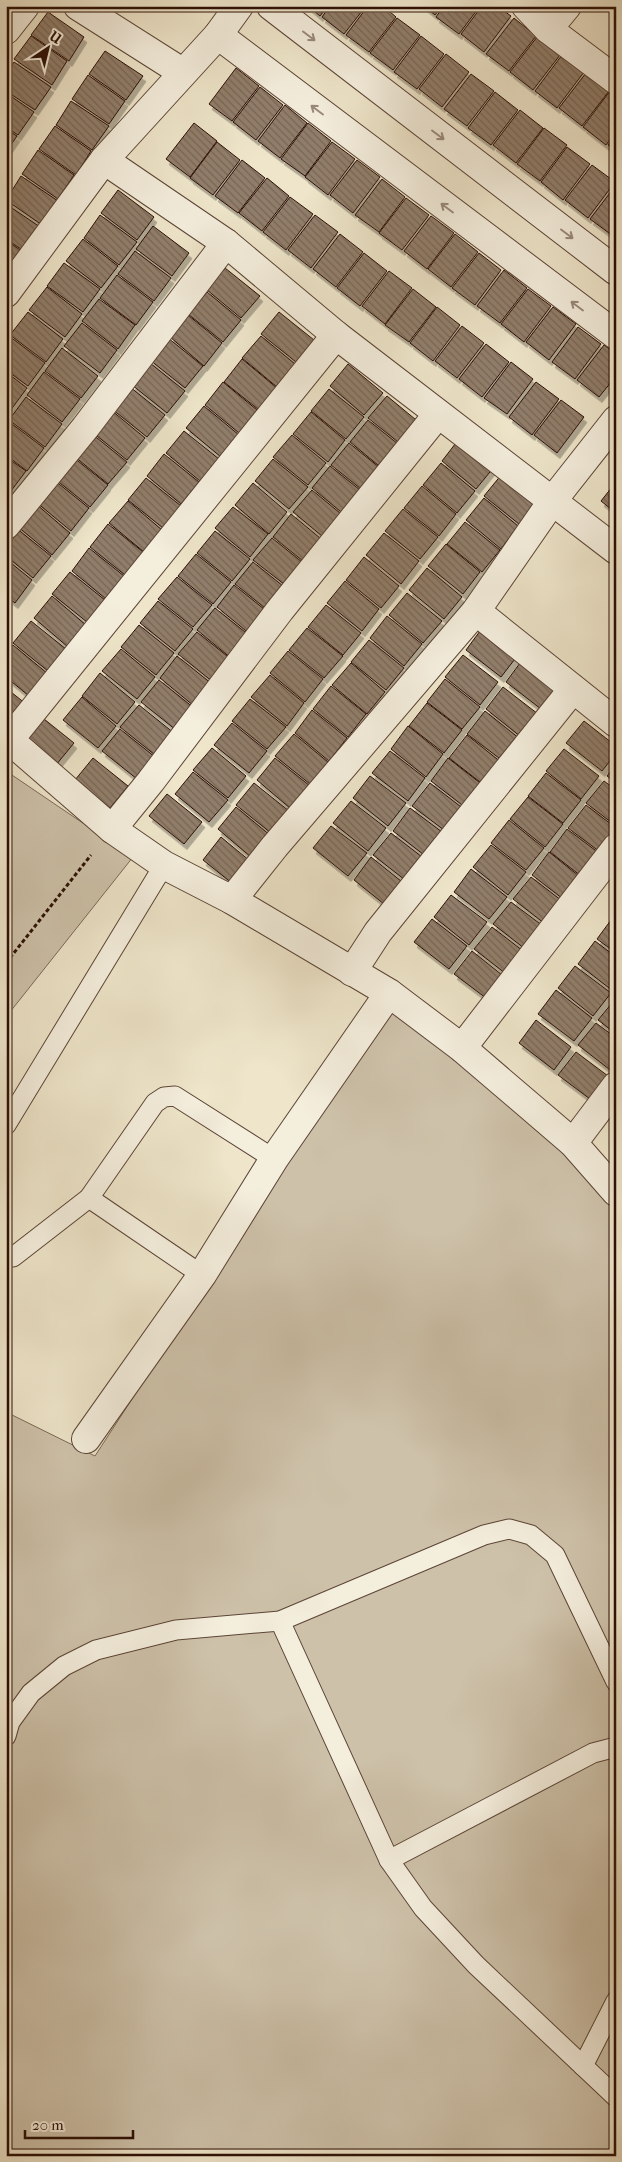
<svg xmlns="http://www.w3.org/2000/svg" width="622" height="2162" font-family="'IM FELL French Canon',serif">
<style>
.grass{fill:#cdc1a9;stroke:#7c6857}
.building{fill:url(#building-back-hatch);stroke:#2c0f05;filter:url(#shadow)}
.lines{fill:none;stroke-linecap:round;stroke-linejoin:round}
.service-casing{stroke:#5c4436;stroke-width:21}
.minor-casing{stroke:#5c4436;stroke-width:30}
.path{stroke:#2c0f05;stroke-width:3;stroke-dasharray:4 2.5;stroke-linecap:butt}
.service{stroke:#f4eedd;stroke-width:19}
.minor{stroke:#f4eedd;stroke-width:28}
.oneway{stroke:#9a8a7c}
</style>
<defs>
<pattern id="building-back-hatch" width="6" height="6" patternUnits="userSpaceOnUse" patternTransform="scale(1.25)"><rect width="6" height="6" fill="#917e6b"/><path d="M-1 5l2 2M0 0l6 6M5-1l2 2" fill="none" stroke="#776656"/></pattern>
<filter id="shadow"><feDropShadow dx="3" dy="5.5" stdDeviation="0" flood-color="#0004"/></filter>
</defs>
<rect width="100%" height="100%" fill="#eee5ca"/>
<filter id="stains"><feTurbulence type="fractalNoise" baseFrequency=".004" numOctaves="4"/><feColorMatrix values="0 0 0 0 .2 0 0 0 0 .09 0 0 0 0 .02 0 0 0 .5 -.17"/></filter>
<radialGradient id="worn" r=".72"><stop offset=".6" stop-color="#630" stop-opacity="0"/><stop offset="1" stop-color="#630" stop-opacity=".3"/></radialGradient>
<g class="grass">
<polygon points="6,771 133,857 6,1017"/>
<polygon points="388,1005 616,1179 616,2156 6,2156 6,1412 95,1456"/>
</g>
<g class="building">
<polygon points="308,6 328,6 320,16"/>
<polygon points="330,6 366,6 344,34 322,17"/>
<polygon points="368,6 383,6 396,17 369,52 346,35"/>
<polygon points="424,6 442,6 435,15"/>
<polygon points="444,6 480,6 459,34 436,17"/>
<polygon points="482,6 497,6 511,16 484,52 461,34"/>
<polygon points="48,12 84,37 69,61 31,35"/>
<polygon points="397,18 420,35 393,70 370,53"/>
<polygon points="514,18 536,36 509,71 486,54"/>
<polygon points="31,36 67,61 52,85 14,59"/>
<polygon points="421,36 444,54 417,89 394,72"/>
<polygon points="537,37 560,55 533,90 510,72"/>
<polygon points="105,51 143,76 126,100 89,74"/>
<polygon points="446,54 469,72 442,107 419,89"/>
<polygon points="562,55 584,72 557,108 535,91"/>
<polygon points="14,62 51,87 35,110 6,91 6,73"/>
<polygon points="236,68 259,86 232,121 209,104"/>
<polygon points="586,73 609,91 582,126 559,108"/>
<polygon points="471,74 494,91 467,126 444,109"/>
<polygon points="88,75 125,101 109,124 72,99"/>
<polygon points="260,87 283,105 256,140 233,122"/>
<polygon points="610,91 616,96 616,131 606,145 583,127"/>
<polygon points="495,92 518,110 491,145 468,128"/>
<polygon points="6,93 34,112 18,135 6,127"/>
<polygon points="71,101 109,126 92,150 56,125"/>
<polygon points="285,105 307,123 280,158 258,141"/>
<polygon points="520,110 543,128 516,163 493,145"/>
<polygon points="194,123 217,141 190,177 166,159"/>
<polygon points="308,123 331,141 305,176 281,159"/>
<polygon points="55,126 91,151 76,175 39,149"/>
<polygon points="544,128 567,145 540,181 517,164"/>
<polygon points="6,129 17,136 6,152"/>
<polygon points="616,134 616,151 608,145"/>
<polygon points="217,142 240,160 213,195 190,178"/>
<polygon points="332,142 355,159 328,195 305,177"/>
<polygon points="567,147 590,164 563,200 541,182"/>
<polygon points="38,150 74,175 58,199 22,174"/>
<polygon points="242,160 265,178 238,213 215,196"/>
<polygon points="357,160 380,177 353,213 330,195"/>
<polygon points="592,165 615,182 588,218 565,200"/>
<polygon points="21,176 58,201 42,225 6,200"/>
<polygon points="267,178 289,196 262,231 239,213"/>
<polygon points="382,179 405,197 379,232 355,215"/>
<polygon points="616,185 616,232 613,236 590,219"/>
<polygon points="118,190 154,217 137,240 101,213"/>
<polygon points="290,197 313,214 286,250 263,232"/>
<polygon points="406,198 429,215 402,250 379,233"/>
<polygon points="6,204 40,227 24,251 6,239"/>
<polygon points="100,215 137,242 119,265 84,238"/>
<polygon points="315,215 338,232 311,268 288,250"/>
<polygon points="431,216 454,233 427,269 404,251"/>
<polygon points="153,226 189,253 172,276 136,249"/>
<polygon points="340,234 363,252 336,287 313,269"/>
<polygon points="455,234 478,252 451,287 428,269"/>
<polygon points="83,239 118,266 101,288 66,261"/>
<polygon points="6,240 23,252 6,275"/>
<polygon points="135,251 171,278 154,301 118,274"/>
<polygon points="364,253 387,271 360,306 337,288"/>
<polygon points="479,253 501,270 475,305 452,288"/>
<polygon points="64,263 100,289 83,312 47,286"/>
<polygon points="225,268 260,296 241,318 207,290"/>
<polygon points="504,270 527,288 500,323 477,306"/>
<polygon points="389,271 412,288 385,324 362,306"/>
<polygon points="117,275 153,302 136,325 100,298"/>
<polygon points="47,287 82,314 65,337 29,310"/>
<polygon points="413,289 436,307 409,342 385,325"/>
<polygon points="528,289 551,306 524,342 501,324"/>
<polygon points="207,292 241,320 223,342 188,314"/>
<polygon points="99,299 135,325 118,349 82,321"/>
<polygon points="437,307 460,325 433,361 410,343"/>
<polygon points="553,307 576,324 549,360 526,342"/>
<polygon points="28,312 63,339 46,362 10,335"/>
<polygon points="279,312 314,340 296,362 261,334"/>
<polygon points="188,315 222,343 204,366 170,337"/>
<polygon points="82,323 117,350 100,373 64,346"/>
<polygon points="462,326 484,343 457,378 435,361"/>
<polygon points="578,327 601,344 575,379 552,362"/>
<polygon points="9,336 45,363 28,386 6,370 6,340"/>
<polygon points="261,336 295,364 277,387 242,358"/>
<polygon points="168,338 203,366 185,388 150,360"/>
<polygon points="486,344 509,362 482,397 459,379"/>
<polygon points="604,345 616,354 616,376 599,397 577,380"/>
<polygon points="62,348 98,376 81,398 45,371"/>
<polygon points="242,359 277,388 259,410 224,382"/>
<polygon points="511,362 533,379 507,414 484,398"/>
<polygon points="150,363 185,391 167,413 132,385"/>
<polygon points="348,364 383,393 364,415 330,386"/>
<polygon points="6,372 27,388 10,411 6,408"/>
<polygon points="44,372 80,399 62,422 27,395"/>
<polygon points="223,382 257,410 239,433 205,405"/>
<polygon points="536,382 559,399 532,435 509,417"/>
<polygon points="130,387 165,415 147,437 112,409"/>
<polygon points="329,389 364,417 346,439 311,411"/>
<polygon points="387,396 421,424 403,446 368,418"/>
<polygon points="26,397 62,424 45,447 9,420"/>
<polygon points="561,400 584,417 557,453 534,435"/>
<polygon points="204,406 239,435 221,457 186,428"/>
<polygon points="111,410 145,438 127,460 92,432"/>
<polygon points="311,412 345,440 328,462 293,434"/>
<polygon points="368,420 403,448 384,470 350,442"/>
<polygon points="8,421 44,448 27,471 6,455 6,424"/>
<polygon points="184,431 219,459 200,481 166,453"/>
<polygon points="92,434 127,462 108,484 74,456"/>
<polygon points="292,435 326,463 308,485 273,457"/>
<polygon points="459,439 494,467 476,489 442,461"/>
<polygon points="349,443 384,471 366,493 331,465"/>
<polygon points="164,454 199,482 181,504 147,476"/>
<polygon points="6,457 26,471 8,495 6,493"/>
<polygon points="73,457 108,485 90,507 55,479"/>
<polygon points="273,459 308,487 289,509 255,481"/>
<polygon points="441,463 475,491 457,513 423,485"/>
<polygon points="330,466 365,494 346,516 312,488"/>
<polygon points="502,474 537,502 519,524 484,496"/>
<polygon points="146,478 181,506 163,528 128,500"/>
<polygon points="54,480 89,508 71,531 36,502"/>
<polygon points="616,482 616,513 601,501"/>
<polygon points="253,483 287,512 269,534 235,505"/>
<polygon points="422,486 456,514 439,536 404,508"/>
<polygon points="312,490 346,518 328,541 293,512"/>
<polygon points="484,498 518,526 501,549 466,520"/>
<polygon points="128,501 162,530 144,552 109,523"/>
<polygon points="36,504 70,533 52,555 17,526"/>
<polygon points="233,507 268,534 250,557 215,528"/>
<polygon points="403,509 438,537 420,559 385,531"/>
<polygon points="291,514 326,543 308,565 273,537"/>
<polygon points="465,522 500,550 482,572 447,544"/>
<polygon points="108,524 143,552 125,575 90,547"/>
<polygon points="16,528 51,556 33,578 6,556 6,540"/>
<polygon points="215,531 250,559 232,581 197,553"/>
<polygon points="384,533 419,561 401,584 366,555"/>
<polygon points="272,538 307,566 289,588 253,560"/>
<polygon points="446,544 480,572 463,594 428,566"/>
<polygon points="89,548 124,576 106,599 72,571"/>
<polygon points="196,554 231,582 213,604 178,576"/>
<polygon points="364,557 399,586 381,608 346,580"/>
<polygon points="6,559 32,580 15,603 6,596"/>
<polygon points="253,562 288,590 270,612 235,584"/>
<polygon points="427,568 462,597 444,619 409,590"/>
<polygon points="70,572 105,600 87,622 52,594"/>
<polygon points="177,577 212,605 193,627 158,599"/>
<polygon points="345,581 379,609 362,631 327,603"/>
<polygon points="234,585 269,613 251,635 217,607"/>
<polygon points="407,593 442,621 423,643 389,615"/>
<polygon points="52,596 86,625 68,647 34,618"/>
<polygon points="158,601 193,629 175,651 140,623"/>
<polygon points="326,605 361,633 343,655 308,627"/>
<polygon points="215,608 250,636 232,659 197,630"/>
<polygon points="387,616 422,644 404,666 370,638"/>
<polygon points="31,621 66,649 48,671 13,643"/>
<polygon points="139,625 174,653 156,675 121,647"/>
<polygon points="483,627 518,655 501,677 466,650"/>
<polygon points="307,628 343,656 324,678 289,650"/>
<polygon points="197,632 232,660 213,682 178,654"/>
<polygon points="369,640 404,668 386,690 351,662"/>
<polygon points="13,645 48,674 29,696 6,677 6,653"/>
<polygon points="121,649 155,677 137,699 102,671"/>
<polygon points="288,651 323,679 305,702 270,673"/>
<polygon points="463,655 498,682 480,705 445,677"/>
<polygon points="177,656 212,684 194,706 160,678"/>
<polygon points="523,659 559,687 541,709 506,682"/>
<polygon points="351,663 385,692 367,714 332,685"/>
<polygon points="100,673 135,702 117,724 82,696"/>
<polygon points="270,675 304,703 287,726 251,697"/>
<polygon points="445,679 480,707 462,729 427,702"/>
<polygon points="159,680 194,708 176,730 141,702"/>
<polygon points="331,686 366,714 348,737 313,709"/>
<polygon points="503,687 538,714 521,737 486,709"/>
<polygon points="6,688 26,704 6,725"/>
<polygon points="82,697 116,726 98,748 63,720"/>
<polygon points="250,699 286,727 267,749 232,721"/>
<polygon points="427,703 462,730 444,753 409,726"/>
<polygon points="139,705 174,733 155,755 120,727"/>
<polygon points="312,710 347,738 329,761 295,733"/>
<polygon points="485,711 520,739 503,761 467,734"/>
<polygon points="39,715 74,743 56,765 21,737"/>
<polygon points="584,721 616,746 616,753 602,771 566,743"/>
<polygon points="232,723 267,751 249,773 214,745"/>
<polygon points="408,726 443,754 426,777 391,749"/>
<polygon points="120,729 155,757 137,779 102,751"/>
<polygon points="294,734 328,762 310,784 275,756"/>
<polygon points="467,735 502,763 484,785 449,758"/>
<polygon points="212,748 246,776 228,798 193,770"/>
<polygon points="564,749 599,776 581,799 546,771"/>
<polygon points="390,751 425,778 408,801 372,773"/>
<polygon points="93,758 128,786 110,808 75,780"/>
<polygon points="275,758 310,786 291,809 257,780"/>
<polygon points="448,758 484,786 466,808 431,781"/>
<polygon points="616,764 616,783 607,776"/>
<polygon points="193,772 228,800 209,822 175,794"/>
<polygon points="546,773 581,800 563,823 528,796"/>
<polygon points="370,776 406,803 388,826 353,798"/>
<polygon points="604,781 616,790 616,826 586,803"/>
<polygon points="254,783 289,811 271,833 236,805"/>
<polygon points="430,783 465,810 448,833 412,806"/>
<polygon points="167,794 202,822 184,844 149,816"/>
<polygon points="528,797 563,824 545,847 510,819"/>
<polygon points="351,801 386,828 368,851 333,823"/>
<polygon points="586,805 616,828 616,840 604,855 568,828"/>
<polygon points="236,807 271,836 252,858 218,829"/>
<polygon points="410,808 446,835 428,858 393,831"/>
<polygon points="509,820 544,848 526,870 491,843"/>
<polygon points="331,826 367,853 348,876 313,848"/>
<polygon points="567,829 603,856 585,879 550,852"/>
<polygon points="391,833 426,860 409,883 373,855"/>
<polygon points="221,837 256,866 238,888 203,860"/>
<polygon points="491,845 526,872 508,895 473,867"/>
<polygon points="549,852 584,880 567,902 532,875"/>
<polygon points="371,857 406,885 389,908 354,880"/>
<polygon points="471,869 507,897 489,919 454,892"/>
<polygon points="531,877 566,904 549,927 513,899"/>
<polygon points="451,895 487,922 469,945 434,917"/>
<polygon points="511,902 547,929 529,952 493,924"/>
<polygon points="614,916 616,917 616,953 597,939"/>
<polygon points="432,919 467,946 449,969 414,942"/>
<polygon points="492,927 527,954 510,977 474,949"/>
<polygon points="595,941 616,957 616,987 613,991 578,964"/>
<polygon points="472,951 507,979 490,1001 454,974"/>
<polygon points="575,966 611,993 593,1016 558,988"/>
<polygon points="556,990 592,1018 574,1041 538,1014"/>
<polygon points="616,998 616,1034 598,1020"/>
<polygon points="536,1020 571,1047 554,1070 519,1043"/>
<polygon points="596,1023 616,1038 616,1070 614,1073 578,1045"/>
<polygon points="576,1052 612,1079 594,1102 558,1075"/>
</g>
<g class="lines">
<g class="service-casing">
<g id="service">
<polyline points="6,1125 164,865"/>
<polyline points="89,1198 202,1275"/>
<polyline points="13,1257 89,1198 155,1103 164,1097 175,1096 274,1159"/>
<polyline points="280,1621 389,1860"/>
<polyline points="6,1736 10,1722 31,1693 64,1666 96,1650 176,1630 280,1621 484,1535 509,1529 531,1535 555,1555 616,1682"/>
<polyline points="616,1747 593,1753 389,1860 423,1908 476,1965 616,2097"/>
<polyline points="583,2066 616,2001"/>
</g>
</g>
<g class="minor-casing">
<g id="minor">
<polyline points="78,6 182,72"/>
<polyline points="271,6 616,271"/>
<polyline points="526,6 548,29 616,80"/>
<polyline points="548,29 567,6"/>
<polyline points="6,30 25,6"/>
<polyline points="218,35 616,335"/>
<polyline points="104,160 226,243 336,335 616,550"/>
<polyline points="6,293 104,160 218,35 239,6"/>
<polyline points="6,525 85,428 226,243"/>
<polyline points="476,611 616,723"/>
<polyline points="6,737 112,829 164,865 232,900 389,993 462,1048 573,1143 616,1192"/>
<polyline points="10,739 336,335"/>
<polyline points="112,829 151,781 280,610 438,414"/>
<polyline points="232,900 275,846 476,611 553,500 616,420"/>
<polyline points="352,972 378,932 573,689"/>
<polyline points="462,1048 616,848"/>
<polyline points="573,1143 616,1086"/>
<polyline points="86,1439 202,1275 274,1159 389,993"/>
</g>
</g>
<polyline class="path" points="6,963 91,855"/>
<use href="#service" class="service"/>
<use href="#minor" class="minor"/>
</g>
<defs><path id="oneway-shaft" d="M-6 0H5M1.5-3L5.5 0L1.5 3" fill="none" stroke-width="1.6" stroke-linecap="round" stroke-linejoin="round" transform="scale(1.25)"/></defs>
<g class="oneway">
<use href="#oneway-shaft" transform="translate(309 36) rotate(37)"/>
<use href="#oneway-shaft" transform="translate(317 110) rotate(-143)"/>
<use href="#oneway-shaft" transform="translate(438 135) rotate(37)"/>
<use href="#oneway-shaft" transform="translate(447 208) rotate(-143)"/>
<use href="#oneway-shaft" transform="translate(567 234) rotate(37)"/>
<use href="#oneway-shaft" transform="translate(577 306) rotate(-143)"/>
</g>
<rect width="622" height="2162" fill="none" stroke="#eee5ca" stroke-width="25"/>
<rect x="8" y="8" width="607" height="2147" fill="none" stroke="#2c0f05" stroke-width="2.5"/>
<rect x="12" y="12" width="597" height="2137" fill="none" stroke="#2c0f05"/>
<g transform="translate(48 48) rotate(35)" stroke="#f4eedd" stroke-width="4" paint-order="stroke">
<path d="M0-4L9 19L0 12L-9 19Z" fill="#2c0f05"/>
<text y="-8" font-size="14" font-weight="bold" text-anchor="middle" fill="#2c0f05">U</text>
</g>
<path d="M25 2130v8h108v-8" fill="none" stroke="#2c0f05" stroke-width="2.5"/>
<text x="32" y="2130" font-size="15" fill="#2c0f05" stroke="#f4eedd" stroke-width="4" paint-order="stroke">20 m</text>
<rect width="100%" height="100%" filter="url(#stains)"/>
<rect width="100%" height="100%" fill="url(#worn)"/>
</svg>
